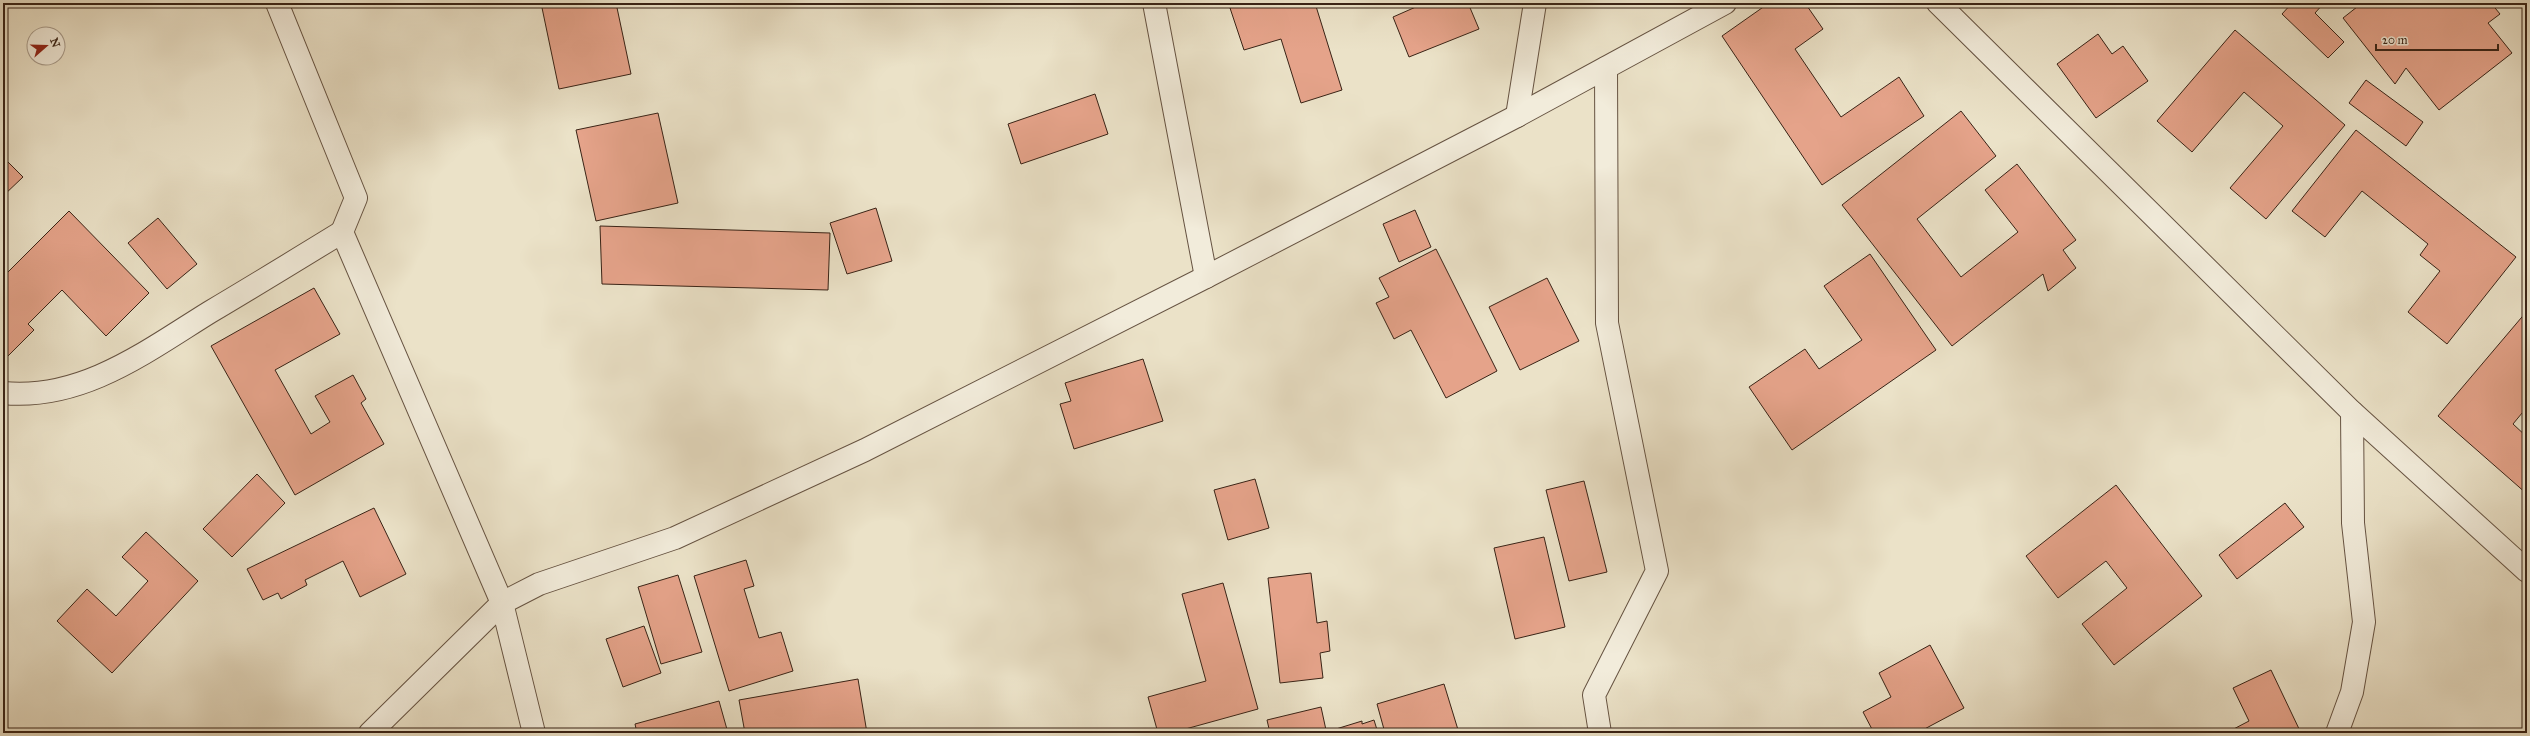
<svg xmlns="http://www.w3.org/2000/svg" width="2530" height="736" font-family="'IM FELL Great Primer',serif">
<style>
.building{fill:#e5a38a;stroke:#392316}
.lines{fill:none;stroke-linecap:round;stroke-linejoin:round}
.street-casing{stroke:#665342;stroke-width:24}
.street{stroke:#f2ecdb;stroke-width:22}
</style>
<rect width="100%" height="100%" fill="#ebe2c8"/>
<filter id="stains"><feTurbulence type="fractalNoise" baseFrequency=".005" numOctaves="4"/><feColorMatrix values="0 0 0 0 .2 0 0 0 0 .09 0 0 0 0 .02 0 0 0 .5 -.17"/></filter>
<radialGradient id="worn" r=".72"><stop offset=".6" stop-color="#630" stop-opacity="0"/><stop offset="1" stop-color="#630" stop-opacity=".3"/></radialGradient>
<g class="building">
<polygon points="541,3 616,3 631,74 559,89"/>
<polygon points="1245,3 1315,3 1342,90 1301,103 1281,39 1244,50 1230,8"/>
<polygon points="1417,3 1468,3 1479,29 1409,57 1393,17 1418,6"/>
<polygon points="1769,3 1805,3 1823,29 1795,49 1841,117 1899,77 1924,116 1822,185 1722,36"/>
<polygon points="2292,3 2324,3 2315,13 2344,42 2328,58 2282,14"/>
<polygon points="2362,3 2491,3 2500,14 2488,23 2512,53 2439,110 2406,68 2395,84 2343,18"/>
<polygon points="2235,30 2345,125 2266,219 2230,188 2283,126 2244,92 2192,152 2157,121"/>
<polygon points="2098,34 2112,54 2123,46 2148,81 2096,118 2057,64"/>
<polygon points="2366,80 2423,122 2406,146 2349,103"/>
<polygon points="1095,94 1108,134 1021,164 1008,124"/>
<polygon points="1961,111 1996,156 1917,219 1961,277 2018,232 1985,190 2017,164 2076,240 2063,250 2076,268 2048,291 2043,274 1952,346 1842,205"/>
<polygon points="658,113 678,203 596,221 576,130"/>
<polygon points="2356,130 2516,257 2447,344 2408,312 2440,271 2420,255 2428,244 2362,191 2325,237 2292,211"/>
<polygon points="3,157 23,177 3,196"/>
<polygon points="876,208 892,261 847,274 830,223"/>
<polygon points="1415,210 1431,247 1399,262 1383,224"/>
<polygon points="69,211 149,293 106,336 62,290 28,324 34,330 3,361 3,277"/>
<polygon points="158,218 197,264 167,289 128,243"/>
<polygon points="600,226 830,233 828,290 602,284"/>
<polygon points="1436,249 1497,371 1446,398 1411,330 1394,339 1376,303 1389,297 1379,278"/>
<polygon points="1870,254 1936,350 1792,450 1749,387 1805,349 1819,369 1862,340 1824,286"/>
<polygon points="1547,278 1579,341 1520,370 1489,307"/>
<polygon points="314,288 340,334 275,370 311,434 330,422 315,396 353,375 366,399 361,403 384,444 295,495 211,346"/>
<polygon points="2527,311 2527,407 2513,424 2527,437 2527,494 2438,416"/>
<polygon points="1143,359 1163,421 1074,449 1060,404 1071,401 1065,383"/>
<polygon points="257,474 285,503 232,557 203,529"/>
<polygon points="1255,479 1269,528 1228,540 1214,490"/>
<polygon points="1584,481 1607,572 1569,581 1546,490"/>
<polygon points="2116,485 2202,596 2114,665 2082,624 2127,588 2106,561 2058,598 2026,556"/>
<polygon points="2285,503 2304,527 2237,579 2219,555"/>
<polygon points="374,508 406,574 360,597 343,561 305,580 307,585 281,599 278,593 263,600 247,569"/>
<polygon points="146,532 198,581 112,673 57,621 87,589 116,616 148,581 122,557"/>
<polygon points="1544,537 1565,627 1515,639 1494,548"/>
<polygon points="746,560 754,586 744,589 759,638 781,632 793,671 729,691 694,576"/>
<polygon points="1311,573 1317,623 1327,621 1330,651 1320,653 1323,678 1280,683 1268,578"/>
<polygon points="678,575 702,652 661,664 638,587"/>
<polygon points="1223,583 1258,709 1171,733 1158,733 1148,697 1206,681 1182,594"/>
<polygon points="644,626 661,673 623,687 606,639"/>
<polygon points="1930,645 1964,708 1917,733 1874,733 1863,712 1891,697 1879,673"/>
<polygon points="2271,670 2301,733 2226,733 2249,721 2233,688"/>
<polygon points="858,679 867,733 745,733 739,700"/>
<polygon points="1444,684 1459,733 1385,733 1377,704"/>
<polygon points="719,701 728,733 637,733 635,724"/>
<polygon points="1321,707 1326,730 1314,733 1270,733 1267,720"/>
<polygon points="1374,720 1378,733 1323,733 1362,721 1362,724"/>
</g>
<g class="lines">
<g class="street-casing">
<g id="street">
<polyline points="277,3 356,198 342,232 502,603 534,733"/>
<polyline points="1154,3 1206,277"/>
<polyline points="1938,3 2352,412 2527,571"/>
<polyline points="1517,116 1535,3"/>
<path d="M3,393c79,8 144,-42 207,-81 44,-26 88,-53 132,-80"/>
<polyline points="370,733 502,603 539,584 675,538 865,450 1206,277 1517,116 1725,3"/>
<polyline points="1600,733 1594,695 1657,571 1607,323 1606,68"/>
<polyline points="2337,733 2352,692 2364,622 2353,523 2352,412"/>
</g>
</g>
<use href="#street" class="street"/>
</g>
<rect width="2530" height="736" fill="none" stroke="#ebe2c8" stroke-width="16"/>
<rect x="4" y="4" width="2522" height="728" fill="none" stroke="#392316" stroke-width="2"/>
<rect x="8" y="8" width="2514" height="720" fill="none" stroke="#392316"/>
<g transform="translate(46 46) rotate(70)"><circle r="19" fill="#f2ecdb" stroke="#a89c8c"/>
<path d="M0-3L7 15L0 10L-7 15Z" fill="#8f2418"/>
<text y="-6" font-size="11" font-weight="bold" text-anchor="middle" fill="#392316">N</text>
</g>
<path d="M2376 44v6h122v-6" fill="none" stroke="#392316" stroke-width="2"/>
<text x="2382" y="44" font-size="12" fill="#392316" stroke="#f2ecdb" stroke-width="3" paint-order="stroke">20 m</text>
<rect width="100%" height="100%" filter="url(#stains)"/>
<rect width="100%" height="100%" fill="url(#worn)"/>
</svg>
